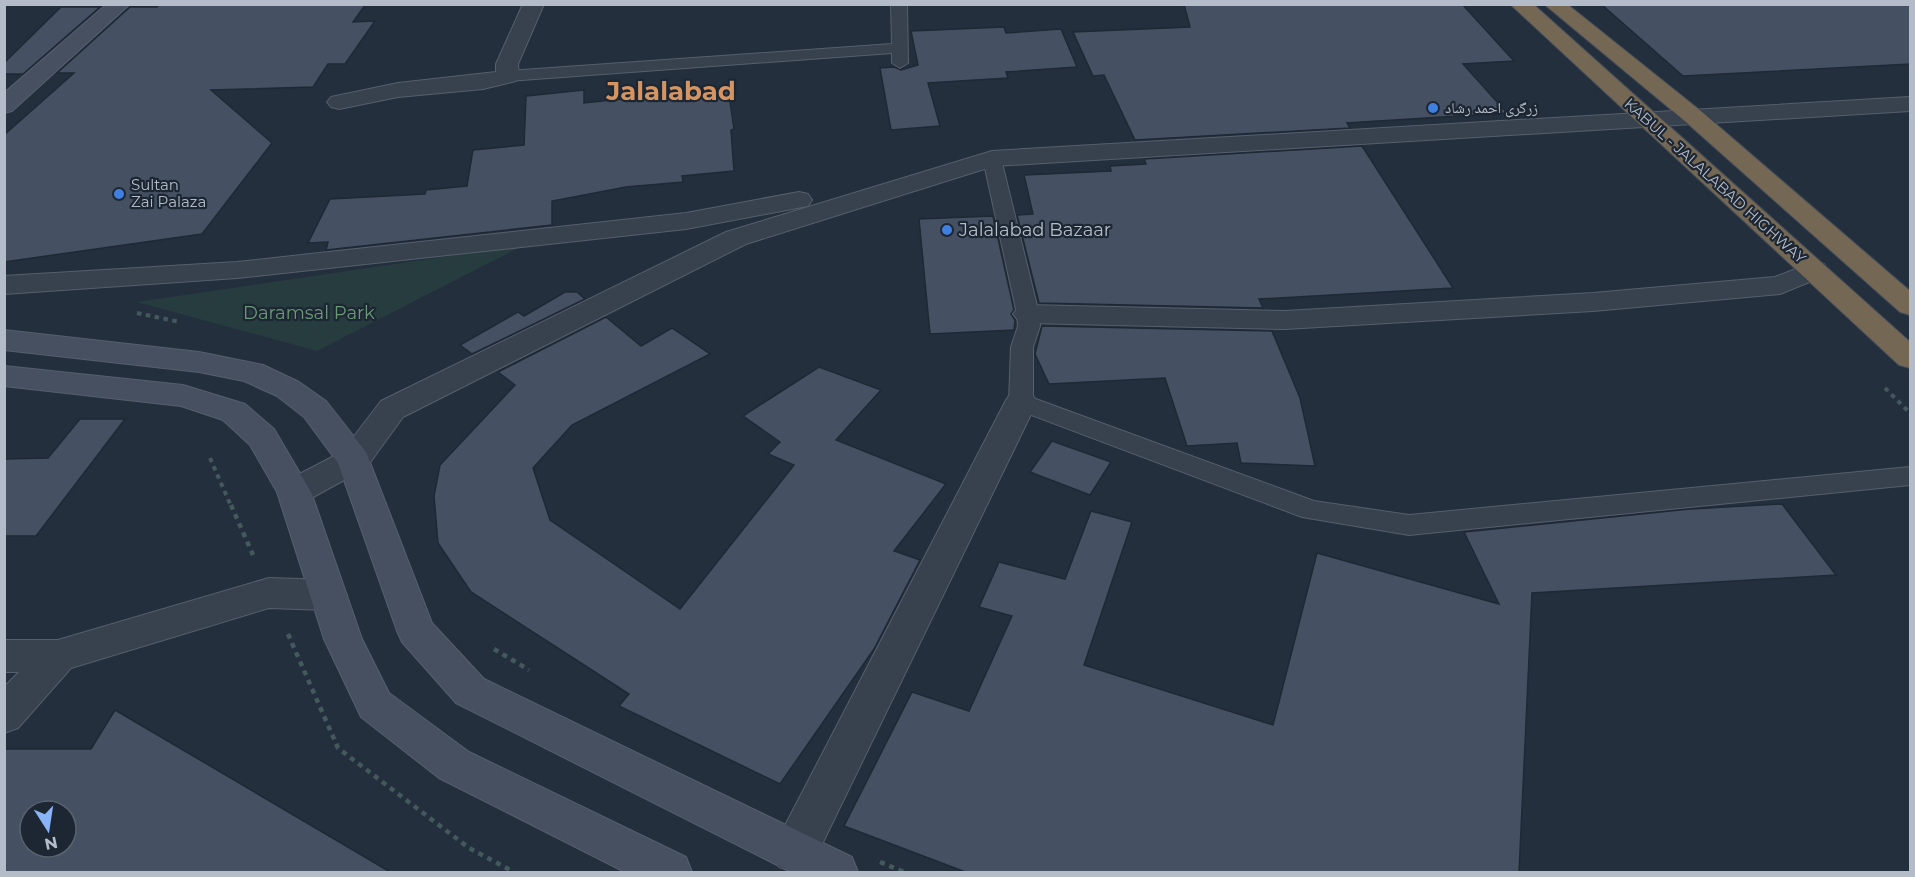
<svg xmlns="http://www.w3.org/2000/svg" width="1915" height="877" font-family="Montserrat,'Noto Naskh Arabic',sans-serif">
<style>
.green{fill:#263c3f}
.building{fill:#455162;stroke:#1f2835;stroke-width:1.5;fill-rule:evenodd}
.lines{fill:none;stroke-linecap:round;stroke-linejoin:round}
.lane-casing{stroke:#565f6c;stroke-width:2}
.street-casing{stroke:#565f6c;stroke-width:2}
.secondary-casing{stroke:#565f6c;stroke-width:2}
.highway-casing{stroke:#434c59;stroke-width:2}
.path-far1{stroke:#44595c;stroke-width:4;stroke-dasharray:4.5 4.5;stroke-linecap:butt}
.path{stroke:#44595c;stroke-width:4.5;stroke-dasharray:5 5;stroke-linecap:butt}
.lane{fill:#38414e;fill-rule:evenodd}
.street{fill:#38414e;fill-rule:evenodd}
.secondary{fill:#465061;fill-rule:evenodd}
.highway{fill:#746855;fill-rule:evenodd}
.shop-dot{fill:#3f7fe0;stroke:#1d2633;stroke-width:2}
.labels{text-anchor:middle;stroke-width:4.5;stroke-linejoin:round;paint-order:stroke}
.far-poi-label{font-size:15px;fill:#b4bcc9;stroke:#1d2633;text-anchor:start}
.far-street-label{font-size:15px;fill:#b4bcc9;stroke:#1d2633}
.poi-label{font-size:18px;fill:#b4bcc9;stroke:#1d2633;text-anchor:start}
.park-label{font-size:18px;fill:#6b9a76;stroke:#1d2633}
.far-town-label{font-size:26px;font-weight:bold;fill:#d59563;stroke:#1d2633}
</style>
<rect width="100%" height="100%" fill="#242f3e"/>
<polygon class="green" points="524,245 317,351 137,302"/>
<g class="building">
<polygon points="160,4 366,4 353,22 375,21 345,64 328,64 313,87 211,90 272,143 202,234 4,262 4,135 74,73 57,73 130,7 157,7"/>
<polygon points="1184,4 1462,4 1514,61 1463,64 1507,113 1347,123 1350,128 1135,140 1104,75 1093,76 1073,32 1190,27"/>
<polygon points="1601,4 1911,4 1911,64 1683,76"/>
<polygon points="61,7 100,7 23,74 4,74 4,63"/>
<polygon points="1004,27 1006,33 1061,29 1077,67 1006,72 1008,78 928,83 940,126 891,130 880,68 894,67 901,70 918,65 911,31"/>
<polygon points="728,88 734,129 731,130 734,171 682,176 683,182 626,187 552,201 552,225 326,250 328,242 308,243 330,199 425,194 426,190 467,186 473,150 524,145 526,96 584,90 584,103"/>
<polygon points="1362,146 1453,288 1259,299 1263,308 1039,303 1017,215 1033,214 1024,175 1111,171 1110,166 1146,164 1144,159"/>
<polygon points="993,216 1014,310 1011,314 1015,320 1014,330 930,334 919,219"/>
<polygon points="565,292 577,292 585,299 472,354 460,345 518,312 524,316"/>
<polygon points="606,317 641,346 672,328 710,354 572,425 533,468 550,520 680,609 794,465 768,454 780,442 743,416 819,367 881,390 836,440 946,484 894,551 920,560 874,649 780,784 619,706 629,694 471,592 438,543 434,496 440,465 515,385 498,372"/>
<polygon points="1042,326 1272,331 1300,398 1315,466 1241,463 1237,443 1187,446 1165,378 1049,384 1035,354"/>
<polygon points="80,419 125,419 36,536 4,536 4,459 48,458"/>
<polygon points="1052,441 1111,462 1090,495 1030,472"/>
<polygon points="1782,504 1836,575 1532,593 1519,873 968,873 844,826 912,692 969,711 1012,616 979,607 999,562 1065,579 1091,511 1132,522 1084,665 1273,725 1317,553 1499,604 1464,532 1690,509"/>
<path d="M115,710l277,163h-388v-124h87zM30,811h36v36h-36z"/>
</g>
<g class="lines">
<g class="lane-casing">
<g id="lane">
<polygon points="891,4 907,4 908,63 900,68 892,63 892,53 508,81 500,76 508,71 892,44"/>
<polygon points="992,154 1001,159 1039,314 1040,326 1033,347 1033,398 1314,501 1409,515 1910,467 1910,485 1409,535 1302,517 1013,408 1009,402 1011,347 1018,326 1017,314 983,159"/>
</g>
</g>
<g class="street-casing">
<g id="street">
<polygon points="523,4 544,4 518,64 519,76 516,81 483,89 398,97 339,109 331,107 327,102 331,97 398,83 496,72 496,64"/>
<polygon points="1910,97 1910,111 994,166 746,244 403,417 366,468 306,501 294,505 282,501 277,492 282,483 342,452 381,401 726,232 992,151"/>
<polygon points="799,192 808,194 812,200 808,206 686,229 237,278 4,294 4,276 237,262 686,213"/>
<polygon points="1814,262 1824,264 1828,270 1824,276 1780,294 1593,311 1285,329 1028,323 1018,320 1013,314 1018,308 1028,305 1285,311 1593,293 1775,277"/>
<polygon points="1021,391 1032,394 1037,402 811,867 796,872 779,867 773,852 779,837 1005,402 1010,394"/>
<polygon points="269,578 328,580 341,585 347,595 341,605 328,610 269,608 71,668 18,728 4,733 4,687 19,672 4,672 4,640 58,640"/>
</g>
</g>
<g class="secondary-casing">
<g id="secondary">
<polygon points="107,4 130,4 12,111 4,113 4,93"/>
<polygon points="4,330 199,352 263,365 299,382 326,401 366,452 432,623 484,679 852,857 858,872 791,872 456,703 402,642 397,631 338,463 304,417 277,396 244,381 199,372 4,350"/>
<polygon points="4,366 183,385 245,404 274,429 311,492 362,639 389,693 469,752 686,857 692,872 625,872 439,778 361,717 324,639 277,492 250,445 223,420 181,406 4,386"/>
</g>
</g>
<g class="highway-casing">
<g id="highway">
<polygon points="1510,4 1533,4 1910,342 1910,368 1899,365"/>
<polygon points="1544,4 1567,4 1702,112 1910,291 1910,315 1900,312 1686,122"/>
</g>
</g>
<g class="path-far1">
<polyline points="137,313 180,322"/>
<polyline points="1885,388 1910,413"/>
<polyline points="210,458 231,506"/>
</g>
<g class="path">
<polyline points="231,505 253,555"/>
<polyline points="288,634 338,748 469,848 514,872"/>
<polyline points="494,649 529,670"/>
<polyline points="880,862 904,872"/>
</g>
<use href="#lane" class="lane"/>
<use href="#street" class="street"/>
<use href="#secondary" class="secondary"/>
<use href="#highway" class="highway"/>
</g>
<g class="shop-dot">
<circle cx="1433" cy="108" r="6"/>
<circle cx="119" cy="194" r="6"/>
<circle cx="947" cy="230" r="6"/>
</g>
<g class="labels">
<g class="far-poi-label">
<text x="1445" y="113">زرگری احمد رشاد</text>
<text x="131" y="190">Sultan<tspan x="131" dy="17">Zai Palaza</tspan></text>
</g>
<g class="far-street-label">
<text transform="translate(1715 181) rotate(42)" y="5">KABUL - JALALABAD HIGHWAY</text>
</g>
<g class="poi-label">
<text x="959" y="236">Jalalabad Bazaar</text>
</g>
<g class="park-label">
<text x="309" y="319">Daramsal Park</text>
</g>
<g class="far-town-label">
<text x="671" y="100">Jalalabad</text>
</g>
</g>
<rect width="1915" height="877" fill="none" stroke="#b4bcc9" stroke-width="12"/>
<g transform="translate(48 829) rotate(168)"><circle r="28" fill="#1d2633" stroke="#59626f" stroke-width="1.5"/>
<path d="M0-4.5L10 22L0 15L-10 22Z" fill="#8ab4f8"/>
<text y="-9" font-size="16" font-weight="bold" text-anchor="middle" fill="#b4bcc9">N</text>
</g>
</svg>
